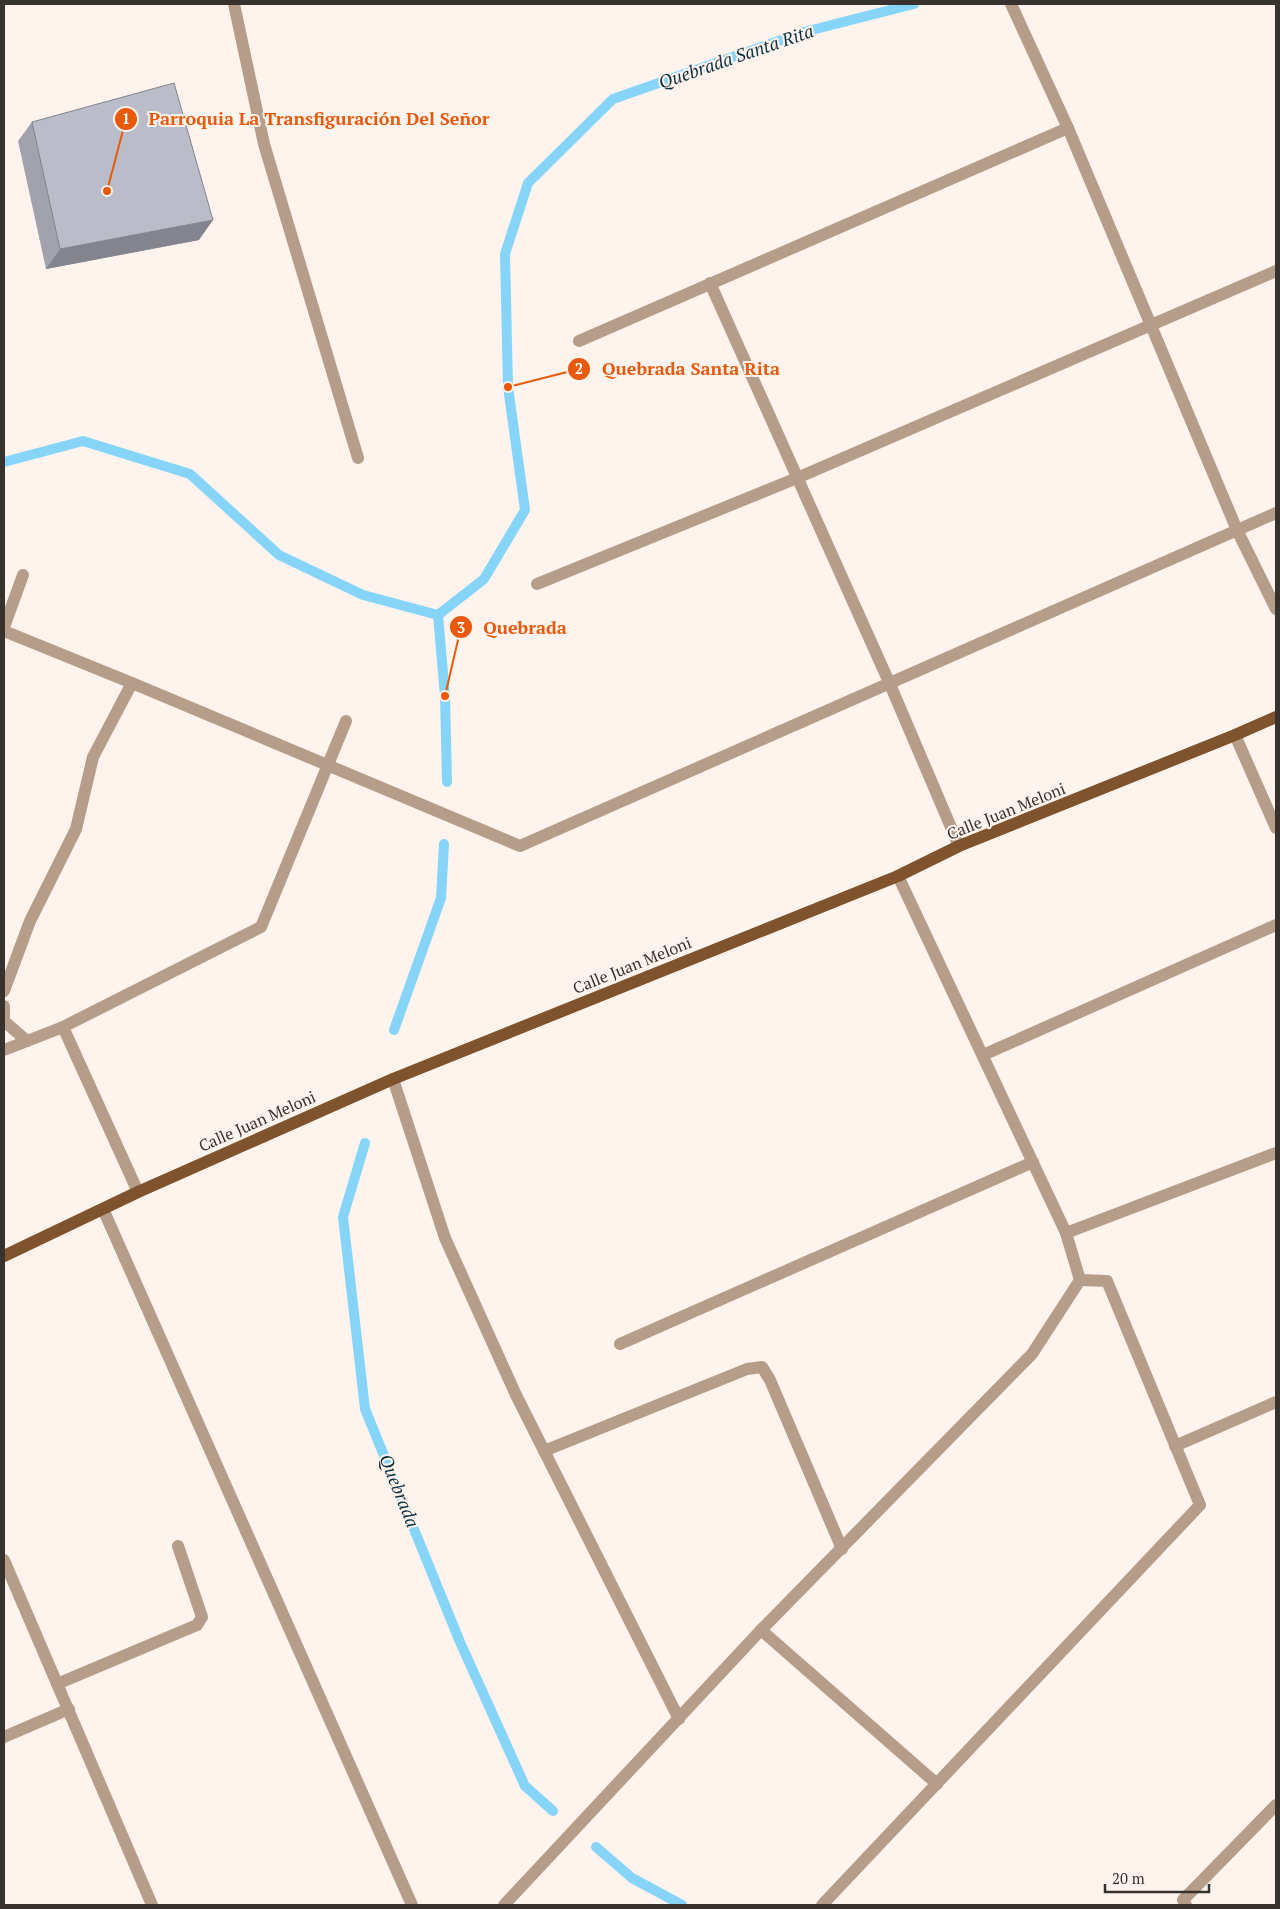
<svg xmlns="http://www.w3.org/2000/svg" width="1280" height="1909" font-family="'PT Serif',serif">
<style>
.lines{fill:none;stroke-linecap:round;stroke-linejoin:round}
.stream{stroke:#86d5f9;stroke-width:10}
.minor{stroke:#b69d89;stroke-width:12}
.major{stroke:#7e532d;stroke-width:12}
.wall{fill:#a1a2ae}
.shaded-wall{fill:#83848d}
.building{fill:#bbbcca;stroke:#83848d}
.labels{text-anchor:middle;stroke-width:4;stroke-linejoin:round;paint-order:stroke}
.street-label{font-size:16px;fill:#38322f;stroke:#fff4ed}
.water-label{font-size:18px;font-style:italic;fill:#0d3241;stroke:#fff4ed}
.leader{fill:none;stroke:#e8590c;stroke-width:2}
.callout-dot{fill:#e8590c;stroke:#fff4ed;stroke-width:2}
.mark-label{font-size:15px;text-anchor:middle;font-weight:bold;fill:#fff}
.callout-label{font-size:18px;text-anchor:middle;font-weight:bold;fill:#e8590c;stroke:#fff4ed;stroke-width:4;stroke-linejoin:round;paint-order:stroke}
</style>
<rect width="100%" height="100%" fill="#fff4ed"/>
<g class="lines">
<g class="stream">
<polyline points="4,462 83,441 190,474 279,555 363,595 438,615 484,579 525,510 508,387 505,254 528,183 613,99 804,32 914,4"/>
<polyline points="438,615 445,696 447,782"/>
<polyline points="394,1030 441,898 444,844"/>
<polyline points="365,1143 343,1217 365,1409 460,1642 525,1786 553,1811"/>
<polyline points="596,1847 632,1878 682,1905"/>
</g>
<g class="minor">
<polyline points="234,4 264,144 358,458"/>
<polyline points="1011,4 1068,128 1237,530 1276,609"/>
<polyline points="710,283 889,682 959,846"/>
<polyline points="579,341 1068,128"/>
<polyline points="537,584 797,478 1276,271"/>
<polyline points="4,627 23,575"/>
<polyline points="4,631 132,683 520,846 1276,513"/>
<polyline points="1235,735 1276,828"/>
<polyline points="4,991 30,921 76,829 93,757 132,683"/>
<polyline points="4,1006 4,1021 27,1041"/>
<polyline points="63,1027 138,1192"/>
<polyline points="4,1050 63,1027 261,927 346,721"/>
<polyline points="983,1055 1276,925"/>
<polyline points="393,1079 445,1238 516,1395 679,1719"/>
<polyline points="103,1209 412,1905"/>
<polyline points="1066,1233 1276,1153"/>
<polyline points="620,1344 1033,1162"/>
<polyline points="1175,1446 1276,1402"/>
<polyline points="544,1451 747,1369 762,1367 770,1380 842,1549"/>
<polyline points="4,1560 152,1905"/>
<polyline points="761,1630 937,1784"/>
<polyline points="57,1684 197,1625 202,1617 178,1546"/>
<polyline points="4,1737 69,1709"/>
<polyline points="504,1905 761,1630 1032,1354 1080,1280 1066,1233 898,876"/>
<polyline points="822,1905 1200,1505 1107,1281 1080,1280"/>
<polyline points="1186,1905 1183,1900 1276,1805"/>
</g>
<polyline class="major" points="4,1256 138,1192 393,1079 898,876 959,846 1235,735 1276,717"/>
</g>
<polygon class="wall" points="32,122 199,240 46,269 18,141"/>
<polygon class="shaded-wall" points="213,220 199,240 46,269 60,249"/>
<polygon class="building" points="174,83 213,220 60,249 32,122"/>
<g class="labels">
<g class="street-label">
<text transform="translate(1006 811) rotate(-22)" y="6">Calle Juan Meloni</text>
<text transform="translate(632 965) rotate(-22)" y="6">Calle Juan Meloni</text>
<text transform="translate(257 1121) rotate(-24)" y="6">Calle Juan Meloni</text>
</g>
<g class="water-label">
<text transform="translate(736 57) rotate(-19)" y="6">Quebrada Santa Rita</text>
<text transform="translate(399 1491) rotate(68)" y="6">Quebrada</text>
</g>
</g>
<path class="leader" d="M107 191L126 119M508 387L579 369M445 696L461 627"/>
<g class="callout-dot">
<circle cx="107" cy="191" r="5"/>
<circle cx="508" cy="387" r="5"/>
<circle cx="445" cy="696" r="5"/>
<circle cx="126" cy="119" r="12"/>
<circle cx="579" cy="369" r="12"/>
<circle cx="461" cy="627" r="12"/>
</g>
<g class="mark-label">
<text x="126" y="124">1</text>
<text x="579" y="374">2</text>
<text x="461" y="633">3</text>
</g>
<g class="callout-label">
<text x="319" y="125">Parroquia La Transfiguración Del Señor</text>
<text x="691" y="375">Quebrada Santa Rita</text>
<text x="525" y="634">Quebrada</text>
</g>
<rect width="1280" height="1909" fill="none" stroke="#38322f" stroke-width="10"/>
<path d="M1105 1884v8h104v-8" fill="none" stroke="#38322f" stroke-width="2.5"/>
<text x="1112" y="1884" font-size="15" fill="#38322f" stroke="#fff4ed" stroke-width="4" paint-order="stroke">20 m</text>
</svg>
